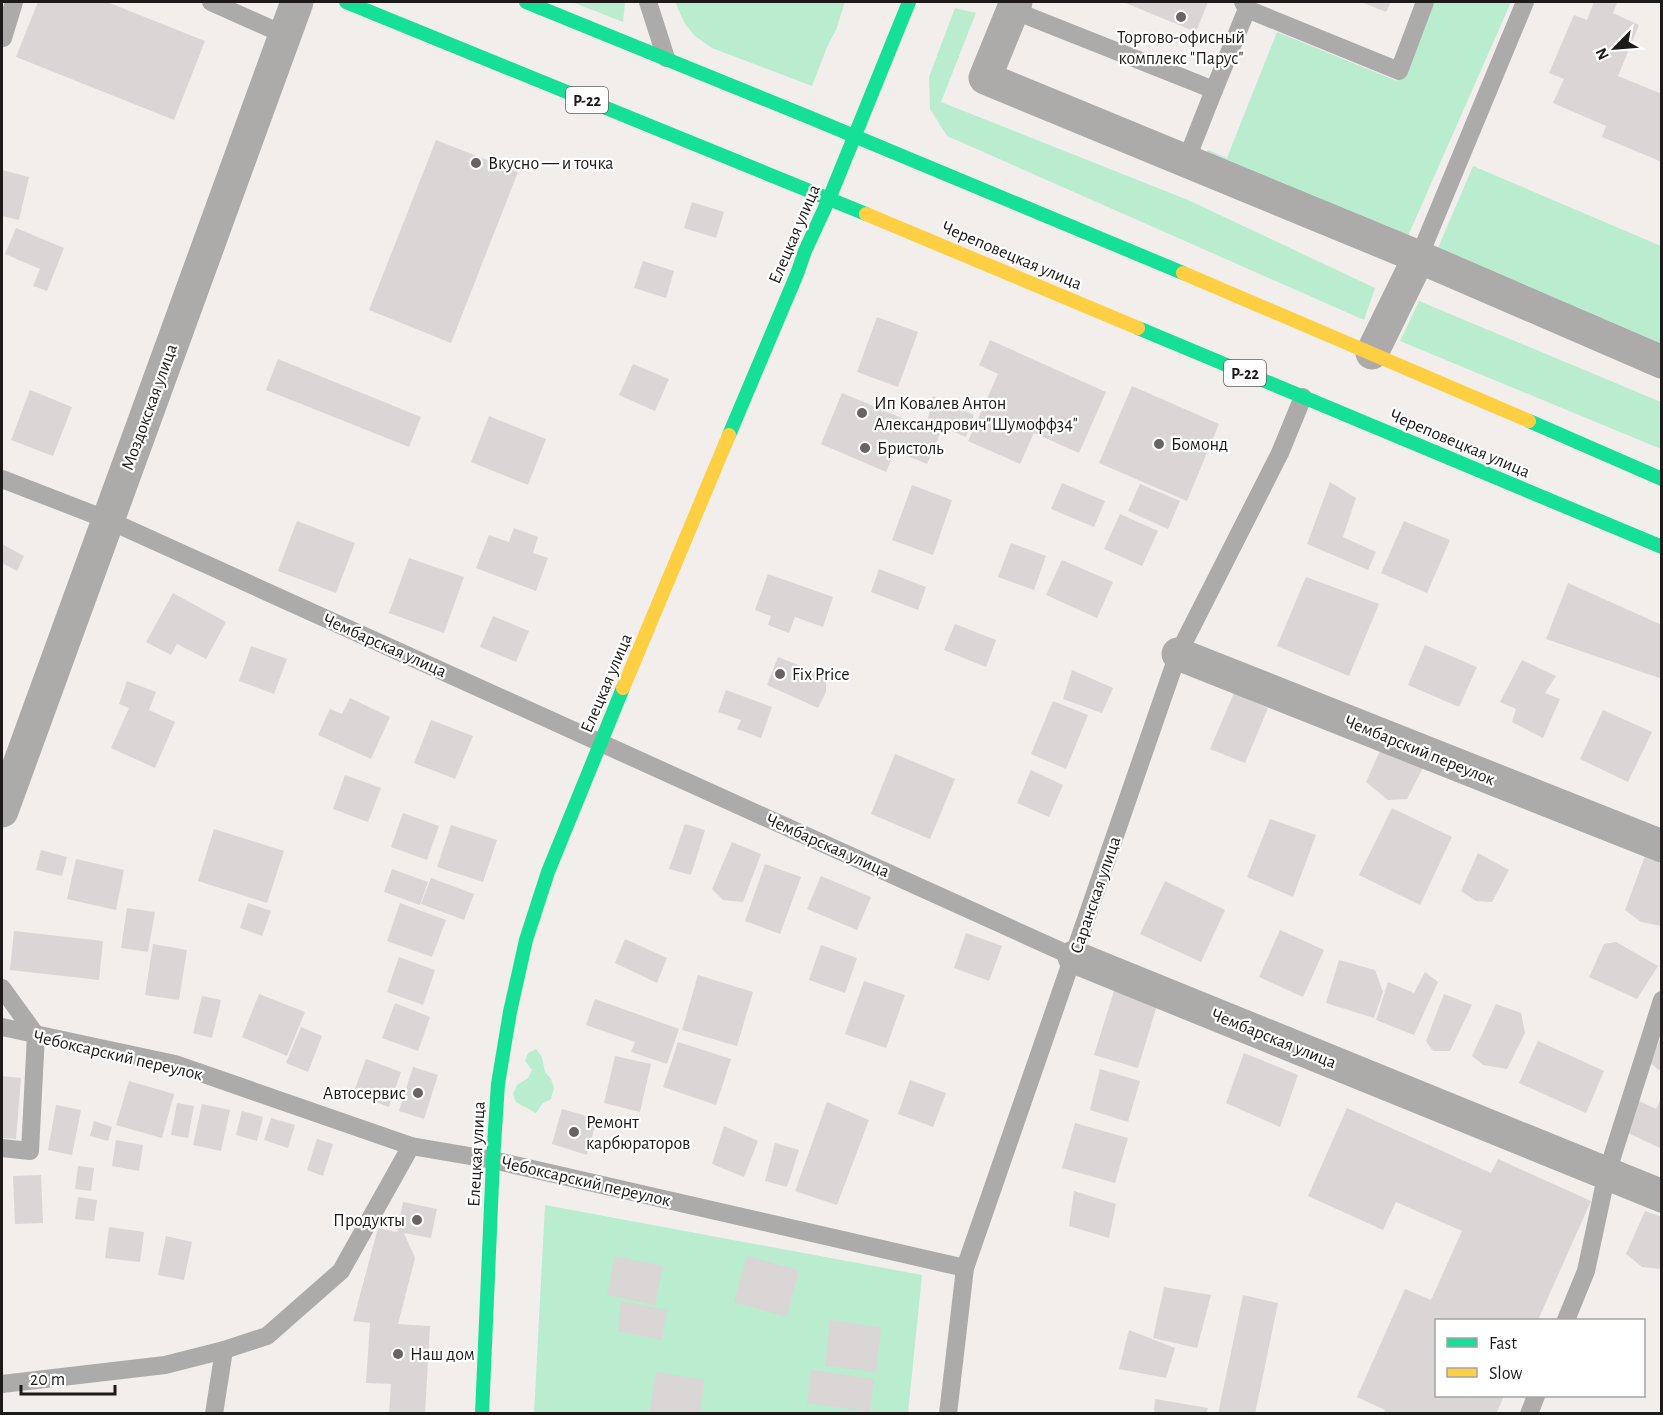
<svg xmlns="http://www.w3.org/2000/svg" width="1663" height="1415" font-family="'Alegreya Sans',sans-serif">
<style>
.green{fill:#baeccf}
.building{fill:#d9d6d5}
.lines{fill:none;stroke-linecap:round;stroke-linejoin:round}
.lane{stroke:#acabaa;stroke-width:18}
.street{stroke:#acabaa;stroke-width:33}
.fast{stroke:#16e098;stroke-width:14}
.slow{stroke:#ffcf43;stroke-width:14}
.poi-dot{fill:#686463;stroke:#fff;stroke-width:2}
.labels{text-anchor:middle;stroke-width:4.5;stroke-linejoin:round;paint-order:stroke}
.shield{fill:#fff;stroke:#615f5e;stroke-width:1.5}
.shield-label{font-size:16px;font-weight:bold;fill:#1d1a19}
.poi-label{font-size:18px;fill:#1d1a19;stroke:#fff;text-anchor:start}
.street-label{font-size:18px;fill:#1d1a19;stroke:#fff}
</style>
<rect width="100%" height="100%" fill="#f2eeec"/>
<g class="green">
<polygon points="572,2 625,2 623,22"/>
<polygon points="675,2 845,2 836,30 827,47 812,86 712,48 695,36 685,24"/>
<polygon points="1433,2 1511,2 1404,245 1202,164 1208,150 1227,158 1277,32 1397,81"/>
<polygon points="955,8 976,13 941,102 1188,200 1375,288 1364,320 947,136 930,109 929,77"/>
<polygon points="1473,166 1661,246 1661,351 1435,255"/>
<polygon points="1419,301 1661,402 1661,449 1400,341"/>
<polygon points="536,1049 542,1057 545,1072 551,1079 554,1088 551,1099 543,1103 536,1113 516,1102 513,1094 517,1085 528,1078 532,1070 525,1061 528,1053"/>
<polygon points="545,1205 922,1275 908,1413 534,1414"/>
</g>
<g class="building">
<polygon points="38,2 107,2 205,41 174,120 16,57"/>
<polygon points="1123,2 1208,2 1196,32"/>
<polygon points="1361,2 1391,2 1386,12"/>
<polygon points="1594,2 1613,2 1617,3 1613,13 1639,25 1618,76 1662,94 1662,162 1602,137 1606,126 1553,103 1564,79 1549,73 1574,15 1587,20"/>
<polygon points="436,140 518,172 451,343 369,310"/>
<polygon points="2,170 29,177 19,220 2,216"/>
<polygon points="692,202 724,212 716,238 684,228"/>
<polygon points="16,228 64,248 47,291 33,286 40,269 5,254"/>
<polygon points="643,261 674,271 666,298 634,288"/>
<polygon points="877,317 918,332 898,387 857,372"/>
<polygon points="990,340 1106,392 1079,453 1034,433 1020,464 968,441 998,374 979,365"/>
<polygon points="278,359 421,417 409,447 266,390"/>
<polygon points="633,364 669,379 655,411 619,395"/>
<polygon points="1132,386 1219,424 1187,501 1099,463"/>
<polygon points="30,390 72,407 53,456 11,440"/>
<polygon points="842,393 940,434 927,464 895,451 886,472 821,444"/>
<polygon points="933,396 974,415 966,437 949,430 928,418"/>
<polygon points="489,416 546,439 528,485 471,462"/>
<polygon points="1330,482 1356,498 1343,537 1376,552 1368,570 1307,544"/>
<polygon points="1062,483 1105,501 1094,527 1051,509"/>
<polygon points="1140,484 1180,501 1168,529 1128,511"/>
<polygon points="912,485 952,500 933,555 892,540"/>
<polygon points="1120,514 1158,531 1142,566 1104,549"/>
<polygon points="297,521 355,543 336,593 278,571"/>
<polygon points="1404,521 1450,540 1427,593 1381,573"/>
<polygon points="514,528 538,537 533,553 548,558 536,591 476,568 489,535 509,542"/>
<polygon points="1011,543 1046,556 1034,590 998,577"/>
<polygon points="2,544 24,556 17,571 2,563"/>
<polygon points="409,558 464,577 444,633 389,613"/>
<polygon points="1062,560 1113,582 1097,618 1046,595"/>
<polygon points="879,569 926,587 918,610 871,592"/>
<polygon points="768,574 833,597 823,627 795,617 789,633 768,625 771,616 755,610"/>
<polygon points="1306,577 1379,604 1349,676 1277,646"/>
<polygon points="1568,583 1662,625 1660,655 1662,655 1662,679 1546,639"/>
<polygon points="173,593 226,622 206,659 177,644 171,655 146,642"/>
<polygon points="493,616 529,631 516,662 480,647"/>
<polygon points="955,624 996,640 986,667 944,650"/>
<polygon points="1425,645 1477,667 1459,707 1408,685"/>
<polygon points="251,646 287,659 274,694 239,681"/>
<polygon points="778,657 826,676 826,692 818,708 767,685"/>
<polygon points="1522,660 1556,676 1545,693 1560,699 1543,738 1512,722 1516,709 1500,702"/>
<polygon points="1072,670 1113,688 1102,713 1063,699"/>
<polygon points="127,681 156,692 149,710 175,722 155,768 111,748 129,708 119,704"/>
<polygon points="726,690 772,707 761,738 737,729 741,720 718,712"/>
<polygon points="1234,693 1268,708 1245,763 1210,749"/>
<polygon points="350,698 390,717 371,759 318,735 330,709 342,714"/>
<polygon points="1053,701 1088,715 1066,769 1031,754"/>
<polygon points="1603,710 1652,732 1628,782 1580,759"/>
<polygon points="431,720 473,736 455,779 414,763"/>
<polygon points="1383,744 1426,762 1407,799 1388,800 1366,782"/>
<polygon points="895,754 955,779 930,839 871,814"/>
<polygon points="1031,770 1063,785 1049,817 1017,803"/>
<polygon points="345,775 381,788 368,822 333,809"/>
<polygon points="1392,808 1452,837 1420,905 1359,875"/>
<polygon points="403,813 439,826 427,860 391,847"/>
<polygon points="1270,819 1316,835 1293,897 1247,877"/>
<polygon points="685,824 705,830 691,875 669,869"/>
<polygon points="451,825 497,840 483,882 437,867"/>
<polygon points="214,829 284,851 267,903 198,881"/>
<polygon points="732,842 761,854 743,902 723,900 712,889"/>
<polygon points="41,850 67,857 62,876 36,870"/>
<polygon points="1478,853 1509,870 1492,902 1476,901 1461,891"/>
<polygon points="1645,856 1662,863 1662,926 1641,922 1625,910"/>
<polygon points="76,859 124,870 116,910 67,899"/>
<polygon points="765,864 801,877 780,934 745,921"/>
<polygon points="392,869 428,882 420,905 384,892"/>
<polygon points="821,876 871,897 857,930 807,909"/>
<polygon points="431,878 474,894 464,920 421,904"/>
<polygon points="1165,881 1225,910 1201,962 1140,934"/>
<polygon points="248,903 271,911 262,936 240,928"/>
<polygon points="400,903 446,920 432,957 387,941"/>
<polygon points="127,908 155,912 148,952 121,948"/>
<polygon points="1280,930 1324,950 1303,997 1259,977"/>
<polygon points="14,931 103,941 99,980 10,970"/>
<polygon points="966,933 1002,946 989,981 954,968"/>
<polygon points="625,939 667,958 657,983 615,963"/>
<polygon points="1616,942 1658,966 1637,999 1589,977 1604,944"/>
<polygon points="153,944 187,950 179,1000 145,995"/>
<polygon points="821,945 857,958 845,993 809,980"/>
<polygon points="399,957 435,970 423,1005 387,992"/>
<polygon points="1339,960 1375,970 1383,992 1374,1018 1326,1003"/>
<polygon points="1425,972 1438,982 1414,1035 1376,1020 1388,982 1414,993"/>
<polygon points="698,975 753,992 737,1046 682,1030"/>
<polygon points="864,981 905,995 886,1048 845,1034"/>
<polygon points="1114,991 1157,1005 1138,1068 1094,1055"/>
<polygon points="259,994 305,1012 287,1056 242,1037"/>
<polygon points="1444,994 1472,1005 1450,1051 1433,1051 1426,1041"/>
<polygon points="202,996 221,1000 212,1038 193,1033"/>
<polygon points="595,999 679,1029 667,1064 631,1052 635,1042 586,1025"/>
<polygon points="395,1003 430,1017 418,1051 382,1038"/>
<polygon points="1496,1004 1521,1013 1525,1033 1507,1069 1483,1065 1472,1056"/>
<polygon points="301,1027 322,1036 308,1072 286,1063"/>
<polygon points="1662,1034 1662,1072 1650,1063"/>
<polygon points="1538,1041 1604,1071 1586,1113 1519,1083"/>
<polygon points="678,1042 731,1059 716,1105 663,1087"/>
<polygon points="1244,1053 1298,1075 1280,1127 1226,1103"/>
<polygon points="615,1056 651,1064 640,1112 604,1103"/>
<polygon points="366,1059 401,1072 389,1107 353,1094"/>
<polygon points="413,1067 438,1075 424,1119 399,1111"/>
<polygon points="1100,1069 1140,1081 1128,1122 1090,1110"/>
<polygon points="2,1076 21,1078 16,1139 2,1138"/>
<polygon points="910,1080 946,1093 933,1127 898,1114"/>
<polygon points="129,1081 174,1094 162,1138 116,1125"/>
<polygon points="1662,1097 1662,1149 1622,1130 1639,1101 1656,1109"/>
<polygon points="827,1102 869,1120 837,1205 795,1191"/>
<polygon points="177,1103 194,1106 188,1138 171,1135"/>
<polygon points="202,1104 230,1110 221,1151 193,1145"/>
<polygon points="56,1105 81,1110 72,1155 48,1150"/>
<polygon points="1347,1108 1491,1173 1498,1159 1591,1201 1538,1320 1436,1320 1436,1396 1504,1396 1496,1414 1383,1414 1385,1410 1357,1397 1405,1289 1431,1300 1462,1231 1396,1202 1383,1230 1308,1196"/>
<polygon points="562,1109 597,1119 587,1155 552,1144"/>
<polygon points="242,1111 263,1117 257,1141 236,1135"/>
<polygon points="271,1118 295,1125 288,1148 264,1140"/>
<polygon points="94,1121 112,1127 108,1141 90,1136"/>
<polygon points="1075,1123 1128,1138 1115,1183 1062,1168"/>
<polygon points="724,1126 758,1141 744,1177 712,1164"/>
<polygon points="317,1139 333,1144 323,1176 307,1170"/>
<polygon points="116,1140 143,1145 139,1171 112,1166"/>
<polygon points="775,1143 799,1150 787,1187 765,1181"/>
<polygon points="78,1166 94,1168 91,1191 75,1189"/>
<polygon points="41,1175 43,1223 15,1224 13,1176"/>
<polygon points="1074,1191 1116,1204 1109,1238 1069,1226"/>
<polygon points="78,1197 97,1200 94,1221 75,1219"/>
<polygon points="403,1202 437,1209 431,1238 404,1233 415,1258 398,1324 430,1326 425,1414 389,1414 391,1384 366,1383 370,1323 353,1321 378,1228 397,1232"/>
<polygon points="1645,1211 1662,1217 1662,1269 1642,1267 1626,1254"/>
<polygon points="109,1227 144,1232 140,1262 105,1258"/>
<polygon points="166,1236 192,1242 184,1280 158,1275"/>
<polygon points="615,1256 663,1266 655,1305 607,1295"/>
<polygon points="747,1256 799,1270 787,1317 734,1302"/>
<polygon points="1164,1287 1211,1295 1197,1348 1153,1338"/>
<polygon points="1243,1295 1278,1303 1255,1414 1218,1414"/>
<polygon points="621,1301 667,1310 662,1340 618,1331"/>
<polygon points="830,1320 881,1327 876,1372 825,1366"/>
<polygon points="1129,1330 1175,1348 1166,1378 1119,1369"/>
<polygon points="811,1370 874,1379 870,1412 807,1403"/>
<polygon points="656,1372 704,1380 700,1414 649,1414"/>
<polygon points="1155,1399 1208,1408 1206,1414 1154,1414"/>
</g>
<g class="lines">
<g class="lane">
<polyline points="211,2 285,35"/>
<polyline points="648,2 666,58"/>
<polyline points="1243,2 1247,9 1399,71 1425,2"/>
<polyline points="1013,10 1214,90 1186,161"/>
<polyline points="3,38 14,2"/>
<polyline points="1214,90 1247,9"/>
<polyline points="1419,257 1525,2"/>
<polyline points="2,479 108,520 1074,957"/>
<polyline points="2,988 36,1035 30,1151 2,1148"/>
<polyline points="2,1027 175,1064 411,1146 493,1160 965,1268"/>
<polyline points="1566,1320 1586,1271 1607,1173 1662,1000"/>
<polyline points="2,1384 165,1365 224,1350 267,1336 341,1271 411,1146"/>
<polyline points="214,1414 224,1350"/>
<polyline points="948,1414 965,1268 1178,654 1280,453 1303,397"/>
<polyline points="1529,1414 1536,1396"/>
</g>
<g class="street">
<polyline points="1016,2 985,78 1419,257 1662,362"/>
<polyline points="1372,353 1419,257"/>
<polyline points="1178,654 1662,846"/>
<polyline points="2,811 297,2"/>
<polyline points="1074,957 1662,1196"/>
</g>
<g class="fast">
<polyline points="346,2 866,214"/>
<polyline points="526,2 811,118 1183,273"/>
<polyline points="829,199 909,2"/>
<polyline points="1138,328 1662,547"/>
<polyline points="1529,421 1662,479"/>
<polyline points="729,435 797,274 805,251 829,199"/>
<polyline points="482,1414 493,1160 498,1084 510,1012 526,940 548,872 623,688"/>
</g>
<g class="slow">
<polyline points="866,214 1138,328"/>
<polyline points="1183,273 1529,421"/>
<polyline points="623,688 729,435"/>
</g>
</g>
<g class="poi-dot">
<circle cx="1181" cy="17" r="6"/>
<circle cx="476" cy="163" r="6"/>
<circle cx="862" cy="413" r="6"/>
<circle cx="1159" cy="444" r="6"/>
<circle cx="865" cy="448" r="6"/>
<circle cx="780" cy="674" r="6"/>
<circle cx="418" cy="1093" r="6"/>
<circle cx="574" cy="1132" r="6"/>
<circle cx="417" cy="1220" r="6"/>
<circle cx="398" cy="1354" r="6"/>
</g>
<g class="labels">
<g class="shield">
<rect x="566" y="87" width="42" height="26" rx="4.5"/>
<rect x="1224" y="360" width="42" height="26" rx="4.5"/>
</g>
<g class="shield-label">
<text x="587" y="106">Р-22</text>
<text x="1245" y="379">Р-22</text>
</g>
<g class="poi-label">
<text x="1181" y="43" text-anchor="middle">Торгово-офисный<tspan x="1181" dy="21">комплекс "Парус"</tspan></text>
<text x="488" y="169">Вкусно — и точка</text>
<text x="874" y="409">Ип Ковалев Антон<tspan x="874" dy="21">Александрович"Шумофф34"</tspan></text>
<text x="1171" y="450">Бомонд</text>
<text x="877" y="454">Бристоль</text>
<text x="792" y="680">Fix Price</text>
<text x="406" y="1099" text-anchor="end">Автосервис</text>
<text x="586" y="1128">Ремонт<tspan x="586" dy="21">карбюраторов</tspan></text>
<text x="405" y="1226" text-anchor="end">Продукты</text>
<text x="410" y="1360">Наш дом</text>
</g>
<g class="street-label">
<text transform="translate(794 234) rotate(-67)" y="6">Елецкая улица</text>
<text transform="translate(1012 255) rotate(23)" y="6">Череповецкая улица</text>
<text transform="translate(149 407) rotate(-70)" y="6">Моздокская улица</text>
<text transform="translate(1460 443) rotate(23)" y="6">Череповецкая улица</text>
<text transform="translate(385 645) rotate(24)" y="6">Чембарская улица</text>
<text transform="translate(606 683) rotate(-67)" y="6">Елецкая улица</text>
<text transform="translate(1420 750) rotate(22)" y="6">Чембарский переулок</text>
<text transform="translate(828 845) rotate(24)" y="6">Чембарская улица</text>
<text transform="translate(1095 895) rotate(-71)" y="6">Саранская улица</text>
<text transform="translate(1274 1038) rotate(22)" y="6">Чембарская улица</text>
<text transform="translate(118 1055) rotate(13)" y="6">Чебоксарский переулок</text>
<text transform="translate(476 1154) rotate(-87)" y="6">Елецкая улица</text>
<text transform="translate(586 1181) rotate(13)" y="6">Чебоксарский переулок</text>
</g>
</g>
<rect width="1663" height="1415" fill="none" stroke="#1d1a19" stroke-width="6"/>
<rect x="1435" y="1319" width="210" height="78" fill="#ffffff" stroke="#a5a3a3" stroke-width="1.5"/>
<rect x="1447" y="1338" width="30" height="9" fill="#16e098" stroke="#a5a3a3" stroke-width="1.5"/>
<text x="1489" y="1349" font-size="18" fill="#1d1a19">Fast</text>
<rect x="1447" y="1368" width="30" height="9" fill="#ffcf43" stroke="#a5a3a3" stroke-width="1.5"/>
<text x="1489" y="1379" font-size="18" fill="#1d1a19">Slow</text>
<g transform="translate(1615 48) rotate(245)" stroke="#ffffff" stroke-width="4.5" paint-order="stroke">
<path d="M0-4.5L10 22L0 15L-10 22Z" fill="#1d1a19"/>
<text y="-9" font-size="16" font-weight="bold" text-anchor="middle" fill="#1d1a19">N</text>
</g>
<path d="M21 1385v9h94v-9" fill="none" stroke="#1d1a19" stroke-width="3"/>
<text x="30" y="1385" font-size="18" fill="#1d1a19" stroke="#ffffff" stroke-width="4.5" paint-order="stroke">20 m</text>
</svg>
